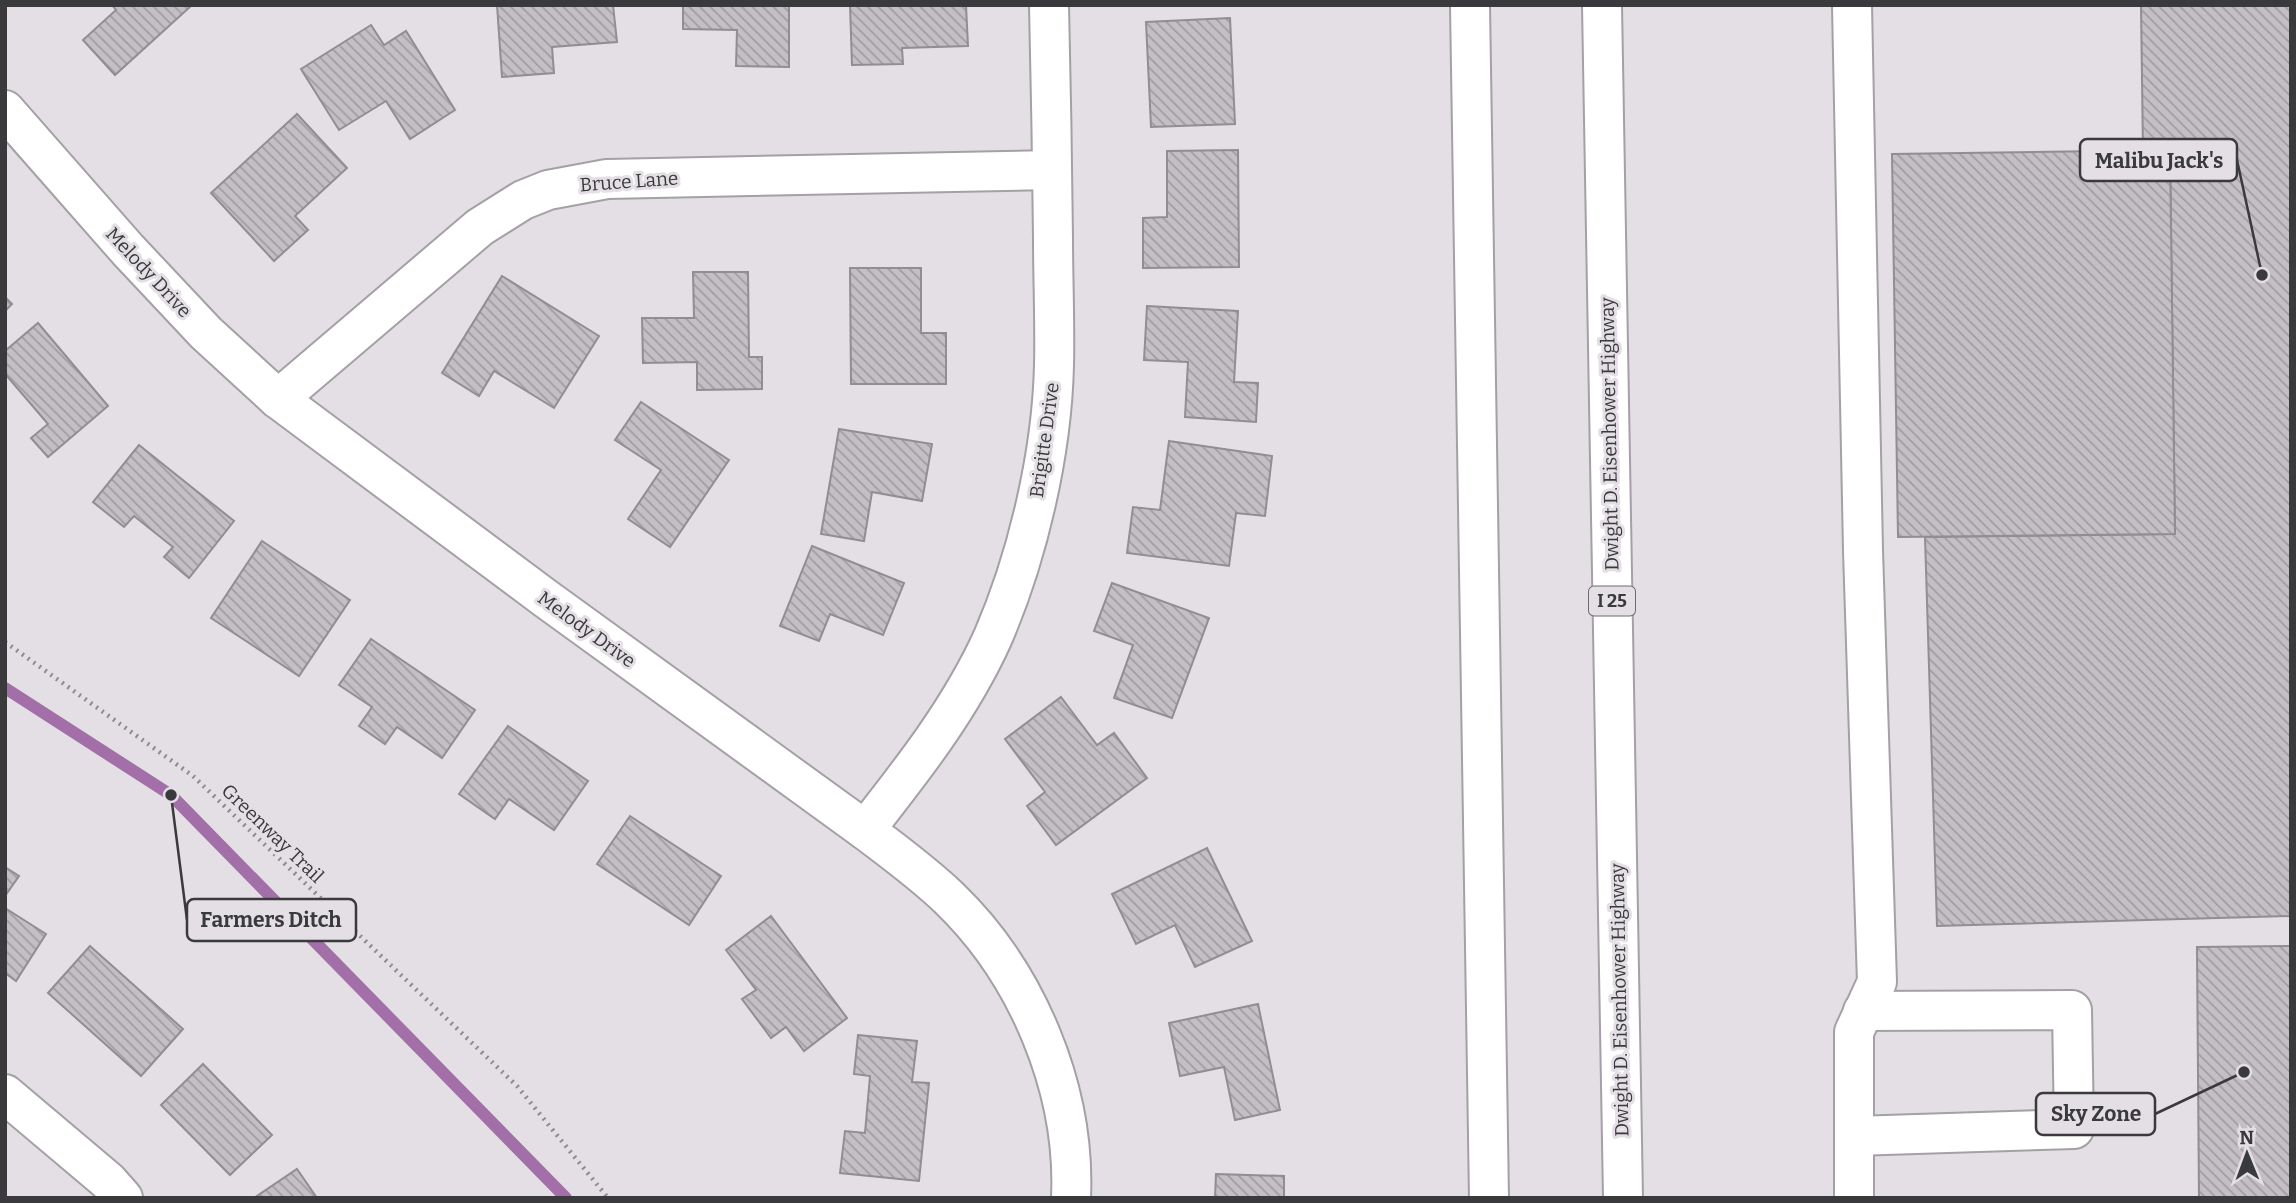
<svg xmlns="http://www.w3.org/2000/svg" width="2296" height="1203" font-family="Bitter,serif">
<style>
.lines{fill:none;stroke-linecap:round;stroke-linejoin:round}
.stream{stroke:#a36fa8;stroke-width:12}
.building{fill:url(#building-back-hatch);stroke:#918d92;stroke-width:2}
.minor-casing{stroke:#a4a0a5;stroke-width:42}
.highway-casing{stroke:#a4a0a5;stroke-width:42}
.path{stroke:#8e8c8f;stroke-width:4.5;stroke-dasharray:2 5;stroke-linecap:butt}
.minor{stroke:#fff;stroke-width:38}
.highway{stroke:#fff;stroke-width:38}
.labels{text-anchor:middle;stroke-width:6;stroke-linejoin:round;paint-order:stroke}
.shield{fill:#e3dfe4;stroke:#6d6b6e;stroke-width:2}
.shield-label{font-size:18px;font-weight:bold;fill:#3a393b}
.street-label{font-size:19px;fill:#3a393b;stroke:#e3dfe4}
.leader{fill:none;stroke:#3a393b;stroke-width:2.5}
.callout-dot{fill:#3a393b;stroke:#e3dfe4;stroke-width:2.5}
.callout{fill:#e3dfe4;stroke:#3a393b;stroke-width:2.5}
.callout-label{font-size:21px;text-anchor:middle;font-weight:bold;fill:#3a393b}
</style>
<defs>
<pattern id="building-back-hatch" width="6" height="6" patternUnits="userSpaceOnUse" patternTransform="scale(1.75)"><rect width="6" height="6" fill="#c4bfc4"/><path d="M-1 5l2 2M0 0l6 6M5-1l2 2" fill="none" stroke="#a09ca0"/></pattern>
</defs>
<rect width="100%" height="100%" fill="#e3dfe4"/>
<g class="lines">
<polyline class="stream" points="5,688 171,795 566,1198"/>
</g>
<g class="building">
<polygon points="112,5 190,5 191,6 115,75 83,40 116,10"/>
<polygon points="497,5 613,5 617,42 552,47 554,73 502,77"/>
<polygon points="683,5 789,5 789,67 736,66 737,30 683,29"/>
<polygon points="850,5 966,5 968,46 902,48 903,64 852,65"/>
<polygon points="2141,5 2291,5 2291,916 1937,926 1925,537 2175,534 2170,150 2143,151"/>
<polygon points="1230,18 1235,124 1151,127 1146,22"/>
<polygon points="371,25 384,45 406,31 455,110 410,139 386,101 339,130 301,69"/>
<polygon points="297,114 347,168 295,216 308,230 274,261 211,193"/>
<polygon points="1238,150 1239,267 1143,268 1143,218 1167,217 1167,151"/>
<polygon points="2170,150 2175,534 1898,537 1892,154"/>
<polygon points="850,268 921,268 921,333 946,333 946,384 851,384"/>
<polygon points="693,272 748,272 749,357 762,357 762,389 697,390 697,362 643,363 642,318 694,318"/>
<polygon points="502,276 599,336 554,408 494,371 479,396 442,373"/>
<polygon points="5,297 12,304 5,311"/>
<polygon points="1147,306 1238,311 1234,382 1258,383 1256,422 1185,417 1188,362 1144,360"/>
<polygon points="38,323 108,406 48,457 31,438 48,424 5,374 5,351"/>
<polygon points="641,402 729,460 670,547 628,519 661,470 615,440"/>
<polygon points="839,429 932,444 922,501 872,492 864,541 821,534"/>
<polygon points="1169,441 1272,456 1265,516 1236,513 1229,566 1127,553 1133,507 1160,510"/>
<polygon points="139,445 234,521 189,578 164,557 173,547 134,516 124,527 93,502"/>
<polygon points="262,541 350,600 299,676 211,618"/>
<polygon points="812,546 904,583 883,635 830,614 819,641 780,626"/>
<polygon points="1112,583 1209,618 1172,718 1114,698 1133,645 1094,631"/>
<polygon points="371,639 475,710 442,758 397,727 385,744 359,726 372,707 339,685"/>
<polygon points="1061,697 1097,745 1114,733 1147,778 1056,845 1027,806 1045,792 1005,739"/>
<polygon points="508,726 588,781 554,830 509,799 495,819 459,794"/>
<polygon points="630,816 721,876 689,925 597,864"/>
<polygon points="1207,848 1252,941 1195,967 1175,925 1136,944 1112,894"/>
<polygon points="5,867 19,876 5,896"/>
<polygon points="5,908 46,934 16,981 5,973"/>
<polygon points="771,916 847,1018 804,1051 786,1027 771,1038 742,999 756,990 726,950"/>
<polygon points="90,946 183,1029 141,1076 48,993"/>
<polygon points="2291,946 2291,1198 2199,1198 2197,947"/>
<polygon points="1258,1004 1280,1110 1235,1120 1224,1067 1180,1076 1169,1023"/>
<polygon points="858,1035 917,1041 912,1082 929,1083 919,1181 840,1173 845,1131 865,1133 870,1076 854,1074"/>
<polygon points="203,1064 272,1135 230,1175 161,1105"/>
<polygon points="297,1169 317,1198 254,1198"/>
<polygon points="1216,1174 1284,1176 1284,1198 1215,1198"/>
</g>
<g class="lines">
<g class="minor-casing">
<g id="minor">
<polyline points="1852,5 1863,551 1877,982 1854,1032 1854,1198"/>
<path d="M5,110l123,140 78,83 72,66 267,199 320,232c29,22 58,43 84,68 78,75 127,191 122,300"/>
<polyline points="278,399 480,227 523,200 548,190 607,179 1052,170"/>
<path d="M865,830c48,-61 96,-122 128,-193 35,-81 59,-184 61,-272 1,-43 -1,-85 -1,-127 -1,-78 -2,-155 -4,-233"/>
<polyline points="5,1094 108,1181 123,1198"/>
<polyline points="1854,1136 2074,1129 2072,1010 1863,1011"/>
</g>
</g>
<g class="highway-casing">
<g id="highway">
<polyline points="1470,5 1489,1198"/>
<polyline points="1602,5 1623,1198"/>
</g>
</g>
<polyline class="path" points="5,642 193,776 517,1086 608,1198"/>
<use href="#minor" class="minor"/>
<use href="#highway" class="highway"/>
</g>
<g class="labels">
<rect class="shield" x="1589" y="586.5" width="46" height="29" rx="5"/>
<g class="shield-label">
<text x="1612" y="607">I 25</text>
</g>
<g class="street-label">
<text transform="translate(629 181) rotate(-4)" y="7">Bruce Lane</text>
<text transform="translate(149 272) rotate(47)" y="7">Melody Drive</text>
<text transform="translate(1609 434) rotate(-91)" y="7">Dwight D. Eisenhower Highway</text>
<text transform="translate(1044 440) rotate(-82)" y="7">Brigitte Drive</text>
<text transform="translate(587 629) rotate(36)" y="7">Melody Drive</text>
<text transform="translate(273 833) rotate(44)" y="7">Greenway Trail</text>
<text transform="translate(1619 1000) rotate(-91)" y="7">Dwight D. Eisenhower Highway</text>
</g>
</g>
<path class="leader" d="M2262 275L2237 160M171 795L187 920M2244 1072L2155 1114"/>
<g class="callout-dot">
<circle cx="2262" cy="275" r="7"/>
<circle cx="171" cy="795" r="7"/>
<circle cx="2244" cy="1072" r="7"/>
</g>
<g class="callout">
<rect x="2080" y="139" width="157" height="42" rx="7"/>
<rect x="187" y="899" width="169" height="42" rx="7"/>
<rect x="2036" y="1093" width="119" height="42" rx="7"/>
</g>
<g class="callout-label">
<text x="2159" y="168">Malibu Jack's</text>
<text x="271" y="927">Farmers Ditch</text>
<text x="2096" y="1121">Sky Zone</text>
</g>
<rect width="2296" height="1203" fill="none" stroke="#3a393b" stroke-width="14"/>
<g transform="translate(2247 1154) rotate(359)" stroke="#e3dfe4" stroke-width="5" paint-order="stroke">
<path d="M0-5L12 26L0 18L-12 26Z" fill="#3a393b"/>
<text y="-10" font-size="19" font-weight="bold" text-anchor="middle" fill="#3a393b">N</text>
</g>
</svg>
